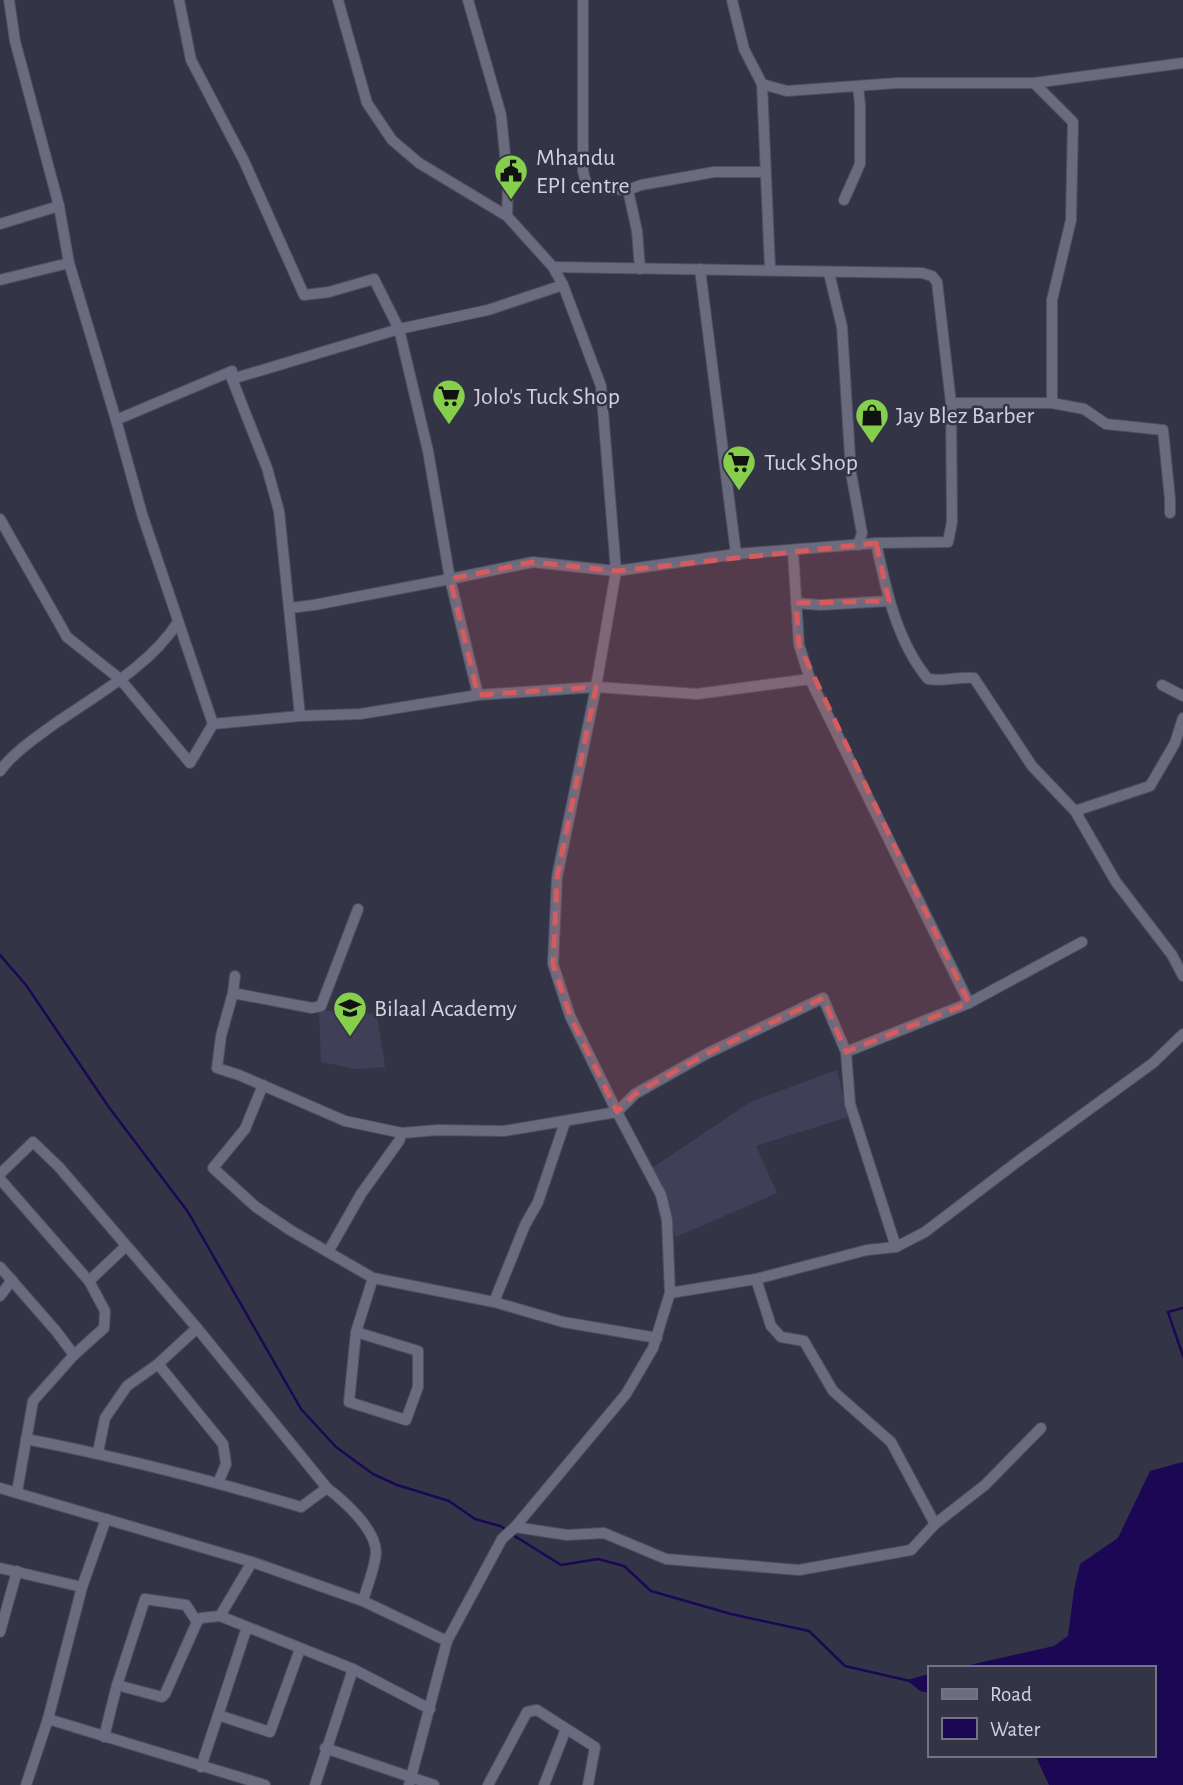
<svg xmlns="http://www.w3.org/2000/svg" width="1183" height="1785" font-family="'Alegreya Sans',sans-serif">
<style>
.built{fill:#3f3f57}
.water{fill:#1c0755}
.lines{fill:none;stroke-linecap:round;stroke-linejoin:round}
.stream{stroke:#1c0755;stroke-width:2.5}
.minor-casing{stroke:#4f4f5e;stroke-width:12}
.minor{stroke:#6a6b7f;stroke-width:10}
.marked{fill:#d55b5f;fill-opacity:0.2;stroke:#d55b5f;stroke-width:5;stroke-dasharray:14 9;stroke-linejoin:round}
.labels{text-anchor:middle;stroke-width:5;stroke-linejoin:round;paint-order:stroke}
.poi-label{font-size:24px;fill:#d2d2de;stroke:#343447;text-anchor:start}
</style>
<rect width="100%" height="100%" fill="#343447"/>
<g class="built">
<polygon points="319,1010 377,1014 385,1067 356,1069 321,1062"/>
<polygon points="837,1070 848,1117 756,1146 777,1193 676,1237 652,1168 750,1102"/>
</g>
<g class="water">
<polygon points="1183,1462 1183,1785 1049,1785 1035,1755 1153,1755 1153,1668 956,1668 1054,1646 1068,1636 1074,1590 1080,1564 1118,1538 1150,1471"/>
<polygon points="929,1674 929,1693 920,1691 907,1680"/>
</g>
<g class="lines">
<g class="stream">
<polyline points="0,955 26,985 108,1106 188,1212 301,1409 336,1447 373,1474 397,1485 449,1501 475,1519 500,1526 508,1531"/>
<polyline points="1183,1308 1168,1312 1183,1356"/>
<polyline points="513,1535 561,1565 598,1559 624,1566 651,1591 731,1614 809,1631 845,1666 910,1681"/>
</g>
<g class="minor-casing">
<g id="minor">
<polyline points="179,0 191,60 244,161 304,295 329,292 374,279 399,329 428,451 450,579 478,695"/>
<polyline points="338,0 367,103 392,140 419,163 507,216 553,267 563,285 601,386 616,571 596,687 557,877 553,964 570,1016 617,1112 661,1195 667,1220 670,1293 653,1348 626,1394 515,1527 502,1539 447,1641 409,1785"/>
<polyline points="468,0 501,115 508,184 507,216"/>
<polyline points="583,0 583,171 587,187 628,190 641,185 714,172 764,172"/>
<polyline points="732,0 744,49 762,84 770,268"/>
<polyline points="1034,83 1073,122 1071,220 1052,300 1052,403"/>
<polyline points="762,84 787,91 897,83 1034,83 1183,63"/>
<polyline points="628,190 637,231 640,269"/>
<polyline points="844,200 860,164 860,105 858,86"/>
<polyline points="0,224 59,206"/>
<polyline points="700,269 736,554"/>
<polyline points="829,273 842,327 851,473 862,533 858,545"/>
<polyline points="0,280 69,263"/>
<polyline points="232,379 399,329 488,310 563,285"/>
<polyline points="951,403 1052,403 1084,409 1106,424 1163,430 1170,499 1170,513"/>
<polyline points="116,420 232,371 232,379 267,468 279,511 300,716"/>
<polyline points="0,519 67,637 120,679 190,763 213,724 142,514 116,420 69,263 59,206 15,41 9,0"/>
<path d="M876,543c10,47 21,99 52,136 17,3 30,-3 46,-1l58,88 43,45 41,71 56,73 11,21"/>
<polyline points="793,551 799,645 810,679 969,1003"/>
<polyline points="796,603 820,605 889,601"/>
<polyline points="290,608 314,605 450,579 533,562 616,571 736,554 876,543 948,542 952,522 951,403 937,282 932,276 922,273 553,267"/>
<polyline points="1162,685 1183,696"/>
<polyline points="213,724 300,716 360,714 478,695 596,687 697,694 810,679"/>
<path d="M0,771c13,-18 35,-33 53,-46 43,-30 96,-58 125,-103"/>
<polyline points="1075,811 1150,786 1175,743 1183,718"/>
<polyline points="358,909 321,1006 312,1008 233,993 221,1036 217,1068 239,1075 345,1121 402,1133 438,1130 504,1131 617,1112 635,1094 706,1054 823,998 846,1052 850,1104 896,1247"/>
<polyline points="233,993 235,976"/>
<polyline points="846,1052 969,1003 1082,942"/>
<polyline points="263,1085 245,1129 213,1168 256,1207 290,1230 373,1278 494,1302 525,1225 538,1202 565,1122"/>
<path d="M0,1174l33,-32 26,25 138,161 130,160c17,13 49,41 49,65 -1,15 -9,33 -13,48"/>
<polyline points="0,1179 89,1281 105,1311 104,1328 74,1355 33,1401 17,1492"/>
<polyline points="328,1252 361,1194 399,1141 402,1133"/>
<polyline points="0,1267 56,1331 74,1355"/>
<polyline points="89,1281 126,1246"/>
<polyline points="670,1293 756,1279 867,1250 896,1247 925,1232 1017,1162 1153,1063 1183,1034"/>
<polyline points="0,1296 12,1280"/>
<polyline points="494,1302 563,1322 657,1338"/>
<polyline points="356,1332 418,1351 418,1387 406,1420 349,1402 356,1332 373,1278"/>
<polyline points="158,1364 223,1444 226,1464 218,1483"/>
<path d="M26,1439c93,18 184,41 275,68l26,-19"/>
<polyline points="98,1452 105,1418 127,1386 158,1364 197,1328"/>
<polyline points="0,1488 252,1562 363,1601 447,1641"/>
<polyline points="935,1524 985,1485 1041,1428"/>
<polyline points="515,1527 567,1535 604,1533 666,1559 799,1570 911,1550 935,1524 891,1442 833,1391 804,1341 781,1337 771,1326 756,1279"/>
<polyline points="0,1568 82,1587"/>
<polyline points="220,1616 252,1562"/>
<polyline points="0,1632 17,1571"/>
<polyline points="117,1685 162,1697 165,1694 197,1622 201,1618 220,1616 353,1669 430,1709"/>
<polyline points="218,1715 270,1732 300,1649"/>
<polyline points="48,1719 265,1785"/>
<polyline points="104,1737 117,1685 145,1599 186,1605 197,1622"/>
<polyline points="325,1748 434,1785"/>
<polyline points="201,1767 247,1627"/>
<polyline points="26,1785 48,1719 82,1587 106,1519"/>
<polyline points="315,1785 353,1669"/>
<polyline points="488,1785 527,1712 537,1710 595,1747 588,1785"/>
<polyline points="544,1785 566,1729"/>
</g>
</g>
<use href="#minor" class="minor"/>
</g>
<path class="marked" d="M876,543l13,58 -93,2 3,42 170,358 -123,49 -23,-54 -117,56 -71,40 -18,18 -47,-96 -17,-52 4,-87 39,-190 -118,8 -28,-116 83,-17 83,9z"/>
<defs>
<g id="civic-pin" transform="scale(1.75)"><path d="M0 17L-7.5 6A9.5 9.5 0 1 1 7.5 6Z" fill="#85cf4c" stroke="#343447"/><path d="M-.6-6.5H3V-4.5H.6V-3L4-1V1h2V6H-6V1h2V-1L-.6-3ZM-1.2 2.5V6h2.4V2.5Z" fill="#111"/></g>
<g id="supermarket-pin" transform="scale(1.75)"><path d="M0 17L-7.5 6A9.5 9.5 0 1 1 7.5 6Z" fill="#85cf4c" stroke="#343447"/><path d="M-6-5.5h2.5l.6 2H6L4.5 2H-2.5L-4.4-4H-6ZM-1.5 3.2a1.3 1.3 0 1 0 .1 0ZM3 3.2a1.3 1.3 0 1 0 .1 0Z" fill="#111"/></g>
<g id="shop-pin" transform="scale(1.75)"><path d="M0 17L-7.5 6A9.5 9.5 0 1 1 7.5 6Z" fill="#85cf4c" stroke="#343447"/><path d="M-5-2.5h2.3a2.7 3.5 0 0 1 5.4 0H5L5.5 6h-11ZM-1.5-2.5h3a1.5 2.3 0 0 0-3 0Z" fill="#111"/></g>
<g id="school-pin" transform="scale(1.75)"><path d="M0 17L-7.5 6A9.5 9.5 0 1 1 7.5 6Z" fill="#85cf4c" stroke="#343447"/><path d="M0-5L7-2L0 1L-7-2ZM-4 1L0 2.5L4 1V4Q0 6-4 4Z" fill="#111"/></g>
</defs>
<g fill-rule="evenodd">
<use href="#civic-pin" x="511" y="171"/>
<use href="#supermarket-pin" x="449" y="396"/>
<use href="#shop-pin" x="872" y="415"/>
<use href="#supermarket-pin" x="739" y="462"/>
<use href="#school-pin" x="350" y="1008"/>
</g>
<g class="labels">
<g class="poi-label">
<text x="536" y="165">Mhandu<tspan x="536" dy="28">EPI centre</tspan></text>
<text x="474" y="404">Jolo's Tuck Shop</text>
<text x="896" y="423">Jay Blez Barber</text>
<text x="764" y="470">Tuck Shop</text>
<text x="374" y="1016">Bilaal Academy</text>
</g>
</g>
<rect x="928" y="1666" width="228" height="91" fill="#343447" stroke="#737383" stroke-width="2"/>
<rect x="942" y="1689" width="35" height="10" fill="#6a6b7f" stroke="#737383" stroke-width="2"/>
<text x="990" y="1701" font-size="21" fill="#d2d2de">Road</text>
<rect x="942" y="1718" width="35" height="21" fill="#1c0755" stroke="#737383" stroke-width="2"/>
<text x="990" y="1736" font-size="21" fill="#d2d2de">Water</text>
</svg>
